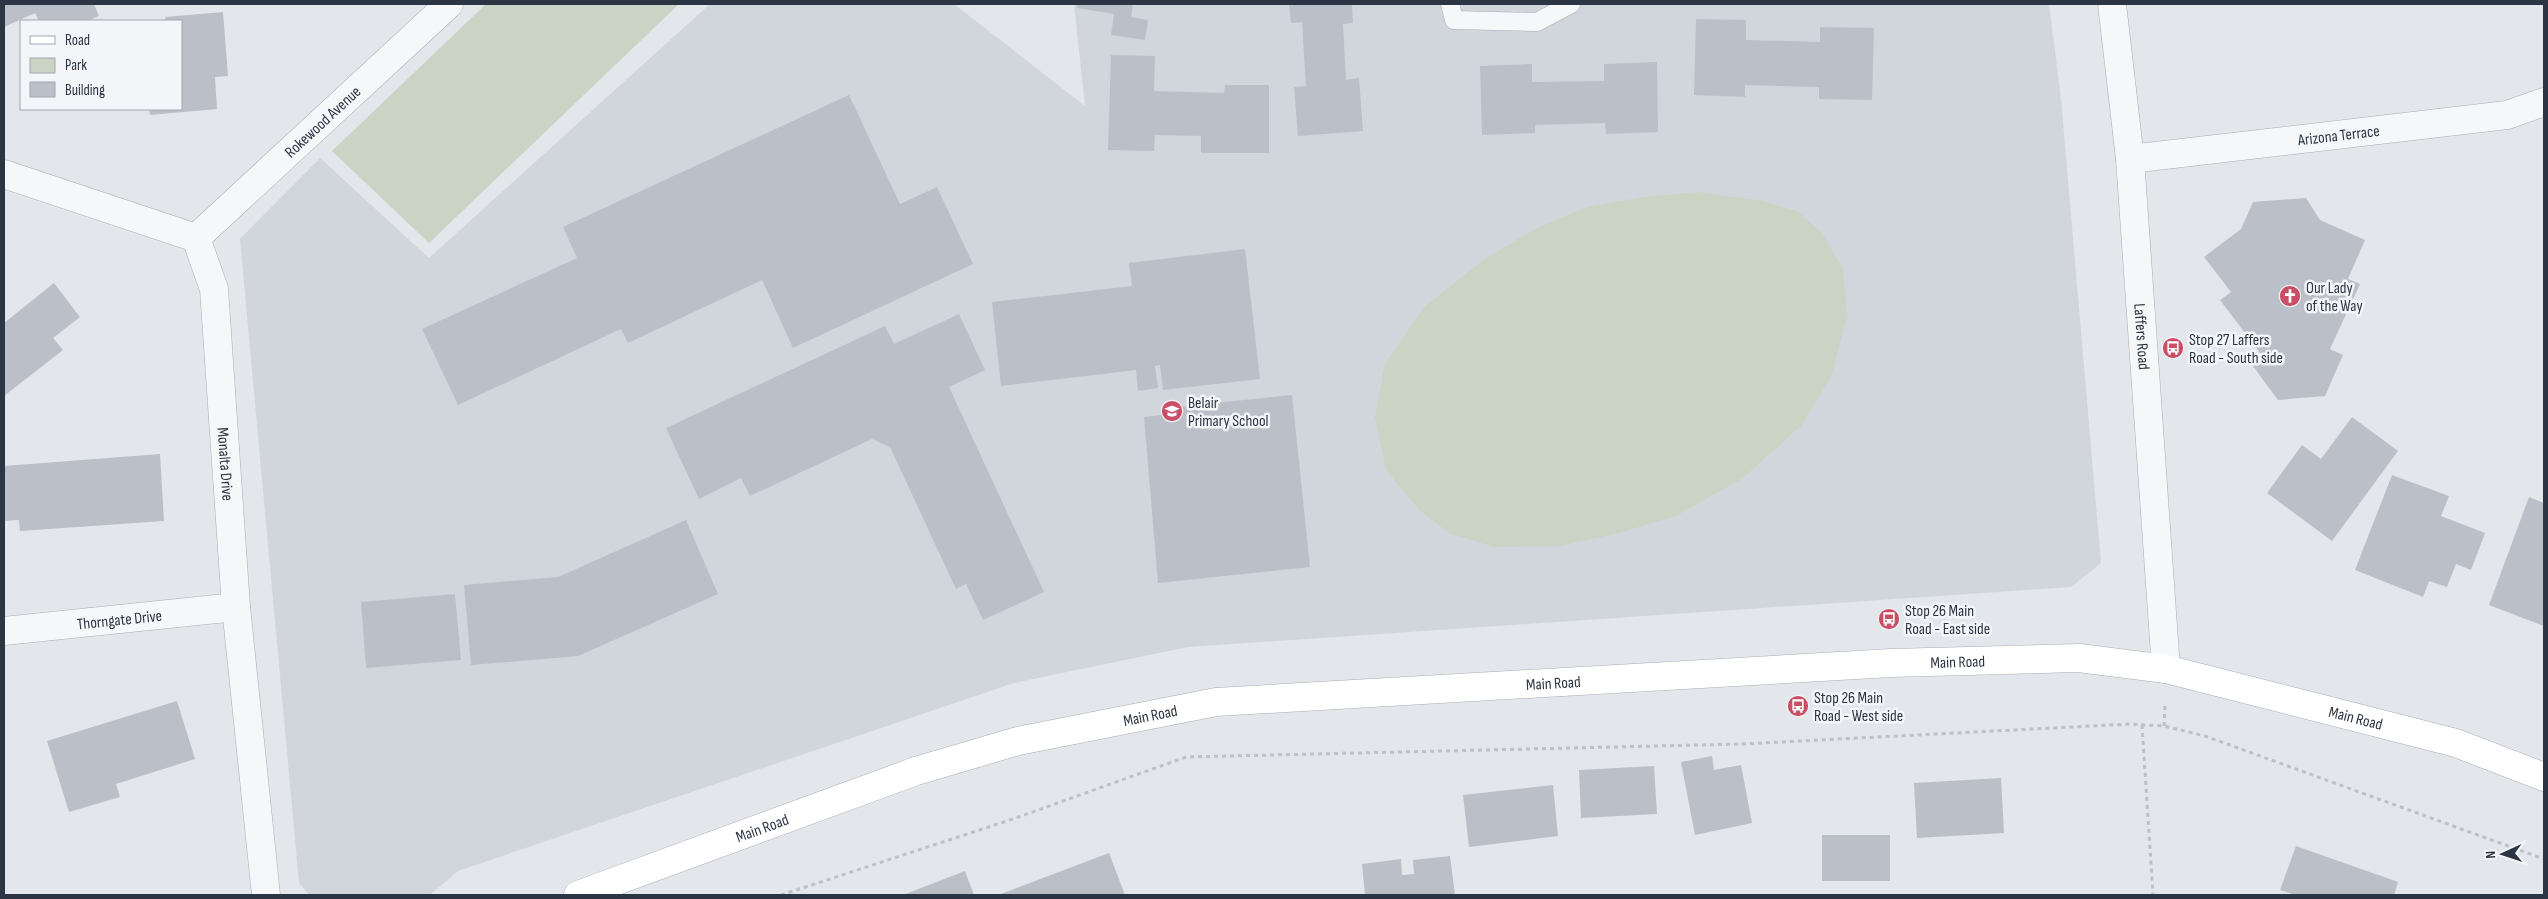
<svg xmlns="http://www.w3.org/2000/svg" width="2548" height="899" font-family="'Sofia Sans Condensed',sans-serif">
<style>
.built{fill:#d1d6dd}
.green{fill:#c9d4c5}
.building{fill:#bbc0c8}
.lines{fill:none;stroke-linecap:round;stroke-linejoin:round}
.lane-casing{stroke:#a8adb5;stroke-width:19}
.street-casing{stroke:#a8adb5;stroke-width:29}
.secondary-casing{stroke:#a8adb5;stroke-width:29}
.path{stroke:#bdc1c6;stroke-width:3;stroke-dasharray:4 4;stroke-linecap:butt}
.lane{stroke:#f6f7f9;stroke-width:18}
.street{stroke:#f6f7f9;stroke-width:28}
.secondary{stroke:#fff;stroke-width:28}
.labels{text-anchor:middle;stroke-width:5;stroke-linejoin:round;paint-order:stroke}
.street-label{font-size:16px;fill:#2b3543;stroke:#f3f5f8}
.poi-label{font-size:16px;fill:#2b3543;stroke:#f3f5f8;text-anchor:start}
</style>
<rect width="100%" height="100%" fill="#e3e6eb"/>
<polygon class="built" points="710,4 954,4 1085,106 1074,4 2049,4 2061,99 2101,563 2071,587 1188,647 1014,683 458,871 430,895 309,895 299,883 240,239 320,158 429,258"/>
<g class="green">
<polygon points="486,4 679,4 429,243 332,151"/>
<polygon points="1698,192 1763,201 1797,211 1822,233 1843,269 1847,316 1831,377 1801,426 1743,478 1676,516 1619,533 1561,546 1494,547 1449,533 1419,510 1386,470 1375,417 1385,364 1424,307 1483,260 1535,229 1587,207 1643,197"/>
</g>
<g class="building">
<polygon points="4,4 94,4 99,16 87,21 39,21 35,13 4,27"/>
<polygon points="1078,4 1133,4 1131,17 1148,20 1145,40 1111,35 1114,14 1077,8"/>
<polygon points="1289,4 1352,4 1353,23 1343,24 1346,80 1359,78 1363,131 1298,136 1294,87 1306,86 1302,22 1291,23"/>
<polygon points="223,12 228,76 215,77 217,109 150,115 149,109 181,109 181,21 166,21 165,17"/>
<polygon points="1696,19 1746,20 1746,40 1820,42 1820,27 1874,28 1872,100 1819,99 1819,87 1745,85 1745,97 1694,95"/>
<polygon points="1111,55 1155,56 1154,91 1224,93 1225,85 1269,85 1269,153 1201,153 1201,136 1155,135 1154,151 1108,150"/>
<polygon points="1657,62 1658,132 1606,134 1605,123 1535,125 1535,133 1482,135 1480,66 1532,64 1532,82 1604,81 1604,64"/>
<polygon points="849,95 900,204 937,187 973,264 793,348 762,280 628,343 621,329 458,405 422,329 577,258 563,227"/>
<polygon points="2306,198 2320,220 2365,240 2348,279 2360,284 2330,349 2343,355 2325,396 2278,400 2250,362 2261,354 2220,300 2231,292 2204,257 2241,229 2253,202"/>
<polygon points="1245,249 1260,379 1163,390 1160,365 1155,366 1158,388 1138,391 1136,370 1001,386 992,302 1132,286 1129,263"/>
<polygon points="54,283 80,317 53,338 63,350 4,396 4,323"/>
<polygon points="959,314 985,370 949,387 1044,592 983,620 966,584 956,589 890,447 872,439 750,496 741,478 699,499 666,428 885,326 894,344"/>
<polygon points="1292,395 1310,567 1158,583 1144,417 1179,413 1178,407"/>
<polygon points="2352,417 2398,451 2332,541 2267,493 2302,445 2321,459"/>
<polygon points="160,454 164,521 20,531 19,520 4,521 4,466"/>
<polygon points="2392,475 2449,496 2441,516 2485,533 2471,570 2456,564 2447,587 2429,581 2423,597 2355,570"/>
<polygon points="2529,497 2544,503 2544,626 2489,605"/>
<polygon points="686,520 718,594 578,656 471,665 464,585 558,577"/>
<polygon points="455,594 461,660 366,668 361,602"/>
<polygon points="177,701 195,759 116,784 120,797 69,812 47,741"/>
<polygon points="1712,756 1714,770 1741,765 1752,823 1695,835 1681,762"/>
<polygon points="1654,766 1657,814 1581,818 1579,770"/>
<polygon points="2001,778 2004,833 1917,838 1914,783"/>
<polygon points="1553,785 1558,836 1469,847 1463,795"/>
<rect x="1822" y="835" width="68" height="46"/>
<polygon points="2296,846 2398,882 2394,895 2296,895 2280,890"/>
<polygon points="1109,853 1125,895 998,895"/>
<polygon points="1450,856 1455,895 1365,895 1362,864 1401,859 1402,875 1414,874 1413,860"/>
<polygon points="965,871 974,895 903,895"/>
</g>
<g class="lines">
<g class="lane-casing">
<polyline id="lane" points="1450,4 1454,20 1537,22 1571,4"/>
</g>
<g class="street-casing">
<g id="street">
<path id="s1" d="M2112,4l18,155 36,510"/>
<path id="s2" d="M2130,159l377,-44 37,-13"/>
<path id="s3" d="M4,174l192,64 18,51 22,318 30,288"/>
<path id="s4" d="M196,238l253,-234"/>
<path id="s5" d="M4,631l232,-24"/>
</g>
</g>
<g class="secondary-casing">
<g id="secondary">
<path id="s6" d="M578,895l338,-124 102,-30 198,-39 675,-39 188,-5 87,11 290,74 88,34"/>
</g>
</g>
<g class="path">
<polyline points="2142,725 2153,895"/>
<polyline points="2164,726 2165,704"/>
<polyline points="781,895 1013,819 1186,757 1742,744 2130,724 2164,726 2205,736 2544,859"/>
</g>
<use href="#lane" class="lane"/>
<use href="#street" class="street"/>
<use href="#secondary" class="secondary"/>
</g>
<defs>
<g id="church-disc" transform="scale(1.125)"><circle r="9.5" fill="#ca4e65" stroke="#f3f5f8"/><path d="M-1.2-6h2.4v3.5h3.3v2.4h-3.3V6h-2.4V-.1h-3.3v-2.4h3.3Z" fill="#fff"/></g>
<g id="bus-disc" transform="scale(1.125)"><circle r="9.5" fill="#ca4e65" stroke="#f3f5f8"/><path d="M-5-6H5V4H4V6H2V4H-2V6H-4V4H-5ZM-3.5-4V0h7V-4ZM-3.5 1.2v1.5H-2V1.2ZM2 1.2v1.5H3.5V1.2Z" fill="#fff"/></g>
<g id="school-disc" transform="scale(1.125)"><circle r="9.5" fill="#ca4e65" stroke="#f3f5f8"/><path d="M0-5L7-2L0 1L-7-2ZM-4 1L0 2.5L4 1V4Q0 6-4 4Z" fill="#fff"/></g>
</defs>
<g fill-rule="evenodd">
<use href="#church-disc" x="2290" y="296"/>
<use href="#bus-disc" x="2173" y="348"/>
<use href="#school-disc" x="1172" y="411"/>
<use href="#bus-disc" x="1889" y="619"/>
<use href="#bus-disc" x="1798" y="706"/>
</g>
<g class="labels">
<g class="street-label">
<text dy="6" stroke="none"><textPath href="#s4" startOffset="172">Rokewood Avenue</textPath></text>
<text dy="6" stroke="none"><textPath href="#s2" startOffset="210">Arizona Terrace</textPath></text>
<text dy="6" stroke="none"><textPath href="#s1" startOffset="334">Laffers Road</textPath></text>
<text dy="6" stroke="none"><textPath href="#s3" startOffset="432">Monalta Drive</textPath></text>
<text dy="6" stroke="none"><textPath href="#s5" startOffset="116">Thorngate Drive</textPath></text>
<text dy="6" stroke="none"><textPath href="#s6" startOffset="1411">Main Road</textPath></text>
<text dy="6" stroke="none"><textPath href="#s6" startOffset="1006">Main Road</textPath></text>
<text dy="6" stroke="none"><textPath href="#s6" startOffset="601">Main Road</textPath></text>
<text dy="6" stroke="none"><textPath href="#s6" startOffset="1816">Main Road</textPath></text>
<text dy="6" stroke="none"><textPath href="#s6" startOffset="196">Main Road</textPath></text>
</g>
<g class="poi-label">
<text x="2306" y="293">Our Lady<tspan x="2306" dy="18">of the Way</tspan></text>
<text x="2189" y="345">Stop 27 Laffers<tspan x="2189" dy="18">Road - South side</tspan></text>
<text x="1188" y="408">Belair<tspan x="1188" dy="18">Primary School</tspan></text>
<text x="1905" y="616">Stop 26 Main<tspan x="1905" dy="18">Road - East side</tspan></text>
<text x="1814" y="703">Stop 26 Main<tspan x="1814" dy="18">Road - West side</tspan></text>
</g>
</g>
<rect width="2548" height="899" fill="none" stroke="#2b3543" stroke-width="10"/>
<rect x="20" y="20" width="162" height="90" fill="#f3f5f8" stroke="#a3a8b0"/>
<rect x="30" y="36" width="25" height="8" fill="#ffffff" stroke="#a3a8b0"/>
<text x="65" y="45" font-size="15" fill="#2b3543">Road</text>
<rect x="30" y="58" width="25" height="15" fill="#c9d4c5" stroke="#a3a8b0"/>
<text x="65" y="70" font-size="15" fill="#2b3543">Park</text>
<rect x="30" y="82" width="25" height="15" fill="#bbc0c8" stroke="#a3a8b0"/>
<text x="65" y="95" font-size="15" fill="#2b3543">Building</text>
<g transform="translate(2503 854) rotate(267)" stroke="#f3f5f8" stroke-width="4" paint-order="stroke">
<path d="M0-4L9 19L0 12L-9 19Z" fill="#2b3543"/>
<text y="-8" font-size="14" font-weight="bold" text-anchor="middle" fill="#2b3543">N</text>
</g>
</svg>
